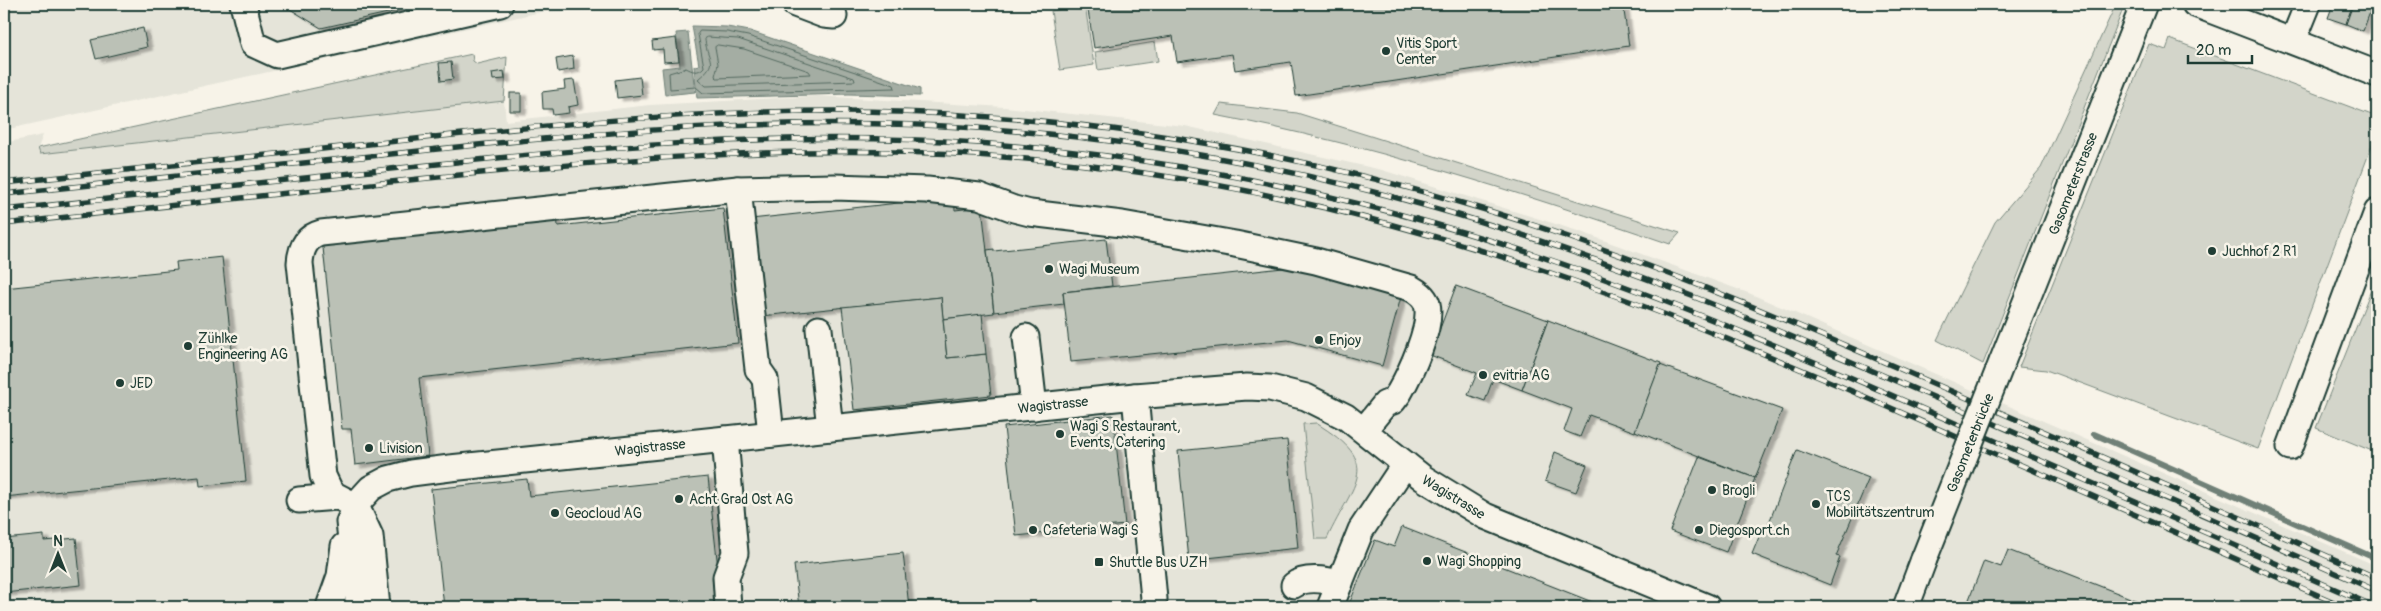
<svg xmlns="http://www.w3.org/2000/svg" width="2381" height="611" font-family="Pangolin,sans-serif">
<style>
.built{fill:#e5e4d9}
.green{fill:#d3d5ca;stroke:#79897f}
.water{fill:#a4ada3;stroke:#6f8077}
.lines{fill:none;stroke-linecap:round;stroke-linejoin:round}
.shore{stroke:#546a60;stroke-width:1}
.stream{stroke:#6f8077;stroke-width:6}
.building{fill:#bbc1b6;stroke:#1f3d34;filter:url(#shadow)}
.minor-casing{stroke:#1f3d34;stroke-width:29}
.minor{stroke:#f7f3e8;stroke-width:25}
.rail-casing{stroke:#1f3d34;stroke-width:5.5}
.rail{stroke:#f7f3e8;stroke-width:4;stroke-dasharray:11;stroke-linecap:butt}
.minor-bridge-casing{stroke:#1f3d34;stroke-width:29;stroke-linecap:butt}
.minor-bridge{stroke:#f7f3e8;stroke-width:25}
.poi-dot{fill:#1f3d34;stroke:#f7f3e8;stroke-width:2}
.labels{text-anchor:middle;stroke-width:5;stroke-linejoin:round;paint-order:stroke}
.poi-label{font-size:14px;fill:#1f3d34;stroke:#f7f3e8;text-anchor:start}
.street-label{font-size:14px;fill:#1f3d34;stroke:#f7f3e8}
</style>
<defs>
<filter id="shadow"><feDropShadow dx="5.5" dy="3" stdDeviation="1" flood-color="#0004"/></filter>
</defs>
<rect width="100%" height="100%" fill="#f7f3e8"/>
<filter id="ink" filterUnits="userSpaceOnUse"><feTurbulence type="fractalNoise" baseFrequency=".02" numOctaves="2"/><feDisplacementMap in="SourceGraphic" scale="10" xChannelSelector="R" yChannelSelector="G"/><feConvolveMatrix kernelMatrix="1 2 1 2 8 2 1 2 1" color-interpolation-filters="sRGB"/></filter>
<g filter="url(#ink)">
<g class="built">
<polygon points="4,4 765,4 541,12 4,130"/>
<polygon points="817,96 1005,107 1185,126 1382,170 1581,232 1751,294 2377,566 2377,607 4,607 4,143 43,135 38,148 40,154 504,101 506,121 650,105"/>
</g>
<g class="green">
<polygon points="2116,4 2125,4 1983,364 1937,340 1995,222 2041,168"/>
<polygon points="1085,5 1094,65 1060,70 1051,11"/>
<polygon points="2170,39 2377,117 2377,132 2258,449 2046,370 2019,367 2149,44 2166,50"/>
<polygon points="1155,42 1158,61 1098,70 1095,52"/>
<polygon points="472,54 473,61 477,64 507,57 504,101 40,154 38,148"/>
<path d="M1221,104l76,9 383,120 -10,11c-151,-52 -298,-99 -455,-129z"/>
<polygon points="2377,275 2377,453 2316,428"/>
<path d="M1316,423c69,42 38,57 11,116h-12l-12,-115z"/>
</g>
<g class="water">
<polygon points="692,26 727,27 750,31 920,89 920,96 849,94 697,98 694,66 699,65"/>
<polygon points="688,32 695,92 665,95 662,68 680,66 676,33"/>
</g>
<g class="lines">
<g class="shore">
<path d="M700,31l27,1 21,4 146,49 1,3 -192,5 -7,-6 -26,2 -1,-16 17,-5c6,3 12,6 18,-1l-6,-33z"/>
<path d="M707,37l31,2 116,39 1,3 -149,5 -8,-7c21,-18 10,-16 7,-39z"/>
<polygon points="718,45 744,49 809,71 811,74 717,78 715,76 718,64 715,47"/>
</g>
<polyline class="stream" points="2094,434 2377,559"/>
</g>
<g class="building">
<polygon points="288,4 428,4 321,28 290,9"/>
<polygon points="1087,4 1623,4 1629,46 1296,96 1291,62 1235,70 1232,54 1177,62 1173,36 1094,48"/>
<polygon points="2333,4 2353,4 2346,24 2328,18"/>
<polygon points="2353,4 2373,4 2363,31 2346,24"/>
<polygon points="143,28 147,47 96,59 91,40"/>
<polygon points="676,38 679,61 664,62 663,49 653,50 652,41"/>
<polygon points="573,56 574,69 558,72 556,59"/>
<polygon points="451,62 453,79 441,81 439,63"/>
<polygon points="504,71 505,79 493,80 492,73"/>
<polygon points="640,77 642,95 617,98 615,80"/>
<polygon points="574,80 578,105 568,107 569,113 553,115 552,109 543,109 542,92 565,89 564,81"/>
<rect x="510" y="93" width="11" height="18"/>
<polygon points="954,197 955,210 982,207 994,313 943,319 941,297 762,316 751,219"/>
<polygon points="723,208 738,343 419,378 428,456 355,465 351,429 342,429 322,238 557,214 558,226"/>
<polygon points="1106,239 1112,286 1063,292 1064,304 994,312 987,250 994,249 994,251"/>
<polygon points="222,257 246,481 200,486 199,477 4,497 4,288 177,270 176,262"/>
<polygon points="1283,268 1305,270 1401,297 1382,366 1288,340 1071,362 1063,292"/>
<polygon points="1456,286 1548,320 1522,390 1493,379 1485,401 1468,395 1477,373 1430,355"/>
<polygon points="941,297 947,358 986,354 991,395 854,410 842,307"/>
<polygon points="982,314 986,354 947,358 943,319"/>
<polygon points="1548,320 1661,363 1635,432 1589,415 1580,437 1564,431 1572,409 1522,390"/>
<polygon points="1660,365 1782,410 1755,478 1635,431"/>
<polygon points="1113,415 1125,525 1016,536 1004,427"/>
<polygon points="1287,440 1298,548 1189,560 1178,451"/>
<polygon points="1797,450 1869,478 1836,556 1840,557 1830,585 1752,554 1763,527 1767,528"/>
<polygon points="1555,452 1587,465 1576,492 1545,481"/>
<polygon points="1699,457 1755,478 1726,552 1670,531"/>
<polygon points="708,477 718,568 716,569 720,607 444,607 431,489 527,479 529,496"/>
<polygon points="1402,527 1605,607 1348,607 1375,540 1394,547"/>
<polygon points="44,535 44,541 76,538 81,585 4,593 4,539"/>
<polygon points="2008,550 2153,607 1966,607 1984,561 2001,567"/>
<polygon points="903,553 909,607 799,607 794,565"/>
<polygon points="1009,603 1039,606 1054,607 1009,607"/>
</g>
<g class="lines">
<g class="minor-casing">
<g id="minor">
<polyline points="243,4 253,44 277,55 500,4"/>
<polyline points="795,4 824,15 834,16"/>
<polyline points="2195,4 2377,74"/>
<polyline points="2293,41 2308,4"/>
<polyline points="738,189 758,369 765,379 771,434"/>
<polyline points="819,329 830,428"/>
<polyline points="1026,337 1034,407"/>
<path id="s1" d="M2002,362l142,-358"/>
<polyline points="1135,396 1154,599 1153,607"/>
<polyline points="725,439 735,553 726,577 728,607"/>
<polyline points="2290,447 2377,212"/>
<polyline points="299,500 337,497"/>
<path d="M356,506l-25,-13 -8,-17 -23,-213c1,-15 6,-26 21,-30l417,-44 96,-2 93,3 52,6 35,13 16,4 92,11 113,20 81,17 95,27c7,4 13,8 16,16 6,22 -17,70 -28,89l-6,8 -8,3 -21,26"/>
<polyline points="356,506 370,536 377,607"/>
<path d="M1294,585c12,-9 32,-5 46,-2"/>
<polyline points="329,607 340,576 344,546"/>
<path id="s2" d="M359,607l-10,-85 11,-22 11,-12 17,-9 23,-6 39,-5 685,-72 112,-9 23,1 36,9 40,20 77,61 62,38 222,91"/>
<polyline points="1330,607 1361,530 1405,464"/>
<polyline points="1906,607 1924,559"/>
</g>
</g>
<use href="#minor" class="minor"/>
<g class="rail-casing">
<g id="rail">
<path d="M4,183c131,-14 262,-28 393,-42 193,-21 386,-39 580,-25 172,11 344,44 509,94 162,50 318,117 472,184 140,61 280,123 419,184"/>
<path d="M4,194c135,-14 270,-28 406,-42 188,-20 377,-37 567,-24 152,10 303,37 450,78 179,50 350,123 520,197 144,62 287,125 430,188"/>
<path d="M4,210c135,-14 270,-29 405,-43 189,-20 377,-37 568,-24 189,13 376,52 556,111 156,52 307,118 458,185 128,56 257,112 385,168"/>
<path d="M4,224c141,-16 283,-31 424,-46 183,-18 364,-34 548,-23 186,12 371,51 548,109 155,51 304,116 453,182 123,53 246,107 368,161"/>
</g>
</g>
<use href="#rail" class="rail"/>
<g class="minor-bridge-casing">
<g id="minor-bridge">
<path id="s3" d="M1924,559l78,-197"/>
</g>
</g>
<use href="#minor-bridge" class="minor-bridge"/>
</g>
</g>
<g class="poi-dot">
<circle cx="1386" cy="51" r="5"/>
<circle cx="2212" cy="251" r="5"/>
<circle cx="1049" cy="269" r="5"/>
<circle cx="1319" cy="340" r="5"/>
<circle cx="188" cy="346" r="5"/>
<circle cx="1483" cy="375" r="5"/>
<circle cx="120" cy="383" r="5"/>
<circle cx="1060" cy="434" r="5"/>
<circle cx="369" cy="448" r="5"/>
<circle cx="1712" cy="490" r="5"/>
<circle cx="679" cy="499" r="5"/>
<circle cx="1816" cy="504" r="5"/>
<circle cx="555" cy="513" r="5"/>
<circle cx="1033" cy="530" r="5"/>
<circle cx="1699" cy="530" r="5"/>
<circle cx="1427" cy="561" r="5"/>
<rect x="1094" y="557" width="10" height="10" rx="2.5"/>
</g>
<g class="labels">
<g class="poi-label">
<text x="1396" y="48">Vitis Sport<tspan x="1396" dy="16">Center</tspan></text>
<text x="2222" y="256">Juchhof 2 R1</text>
<text x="1059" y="274">Wagi Museum</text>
<text x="198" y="343">Zühlke<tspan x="198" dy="16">Engineering AG</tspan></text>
<text x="1329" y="345">Enjoy</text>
<text x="1493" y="380">evitria AG</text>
<text x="130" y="388">JED</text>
<text x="1070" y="431">Wagi S Restaurant,<tspan x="1070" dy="16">Events, Catering</tspan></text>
<text x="379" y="453">Livision</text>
<text x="1722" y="495">Brogli</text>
<text x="1826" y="501">TCS<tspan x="1826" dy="16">Mobilitätszentrum</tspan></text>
<text x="689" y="504">Acht Grad Ost AG</text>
<text x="565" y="518">Geocloud AG</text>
<text x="1043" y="535">Cafeteria Wagi S</text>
<text x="1709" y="535">Diegosport.ch</text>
<text x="1437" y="566">Wagi Shopping</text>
<text x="1109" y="567">Shuttle Bus UZH</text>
</g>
<g class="street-label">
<text dy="5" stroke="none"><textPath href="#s1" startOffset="192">Gasometerstrasse</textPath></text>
<text dy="5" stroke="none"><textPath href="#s2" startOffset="815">Wagistrasse</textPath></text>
<text dy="5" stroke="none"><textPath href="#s3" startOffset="125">Gasometerbrücke</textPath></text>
<text dy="5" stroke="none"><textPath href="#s2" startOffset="410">Wagistrasse</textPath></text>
<text dy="5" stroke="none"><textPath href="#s2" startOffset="1249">Wagistrasse</textPath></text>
</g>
</g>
<rect width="2381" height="611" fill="none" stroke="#f7f3e8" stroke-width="20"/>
<rect x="10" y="10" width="2361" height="591" fill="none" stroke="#1f3d34" stroke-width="2" filter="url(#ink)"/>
<g transform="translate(58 554)" stroke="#f7f3e8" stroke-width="4" paint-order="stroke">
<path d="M0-4L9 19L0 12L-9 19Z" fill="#1f3d34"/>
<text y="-8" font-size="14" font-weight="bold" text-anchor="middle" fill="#1f3d34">N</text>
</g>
<path d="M2188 55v8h64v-8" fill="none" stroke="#1f3d34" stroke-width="2.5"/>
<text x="2196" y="55" font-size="15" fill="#1f3d34" stroke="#f7f3e8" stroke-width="4" paint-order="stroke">20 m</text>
</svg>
